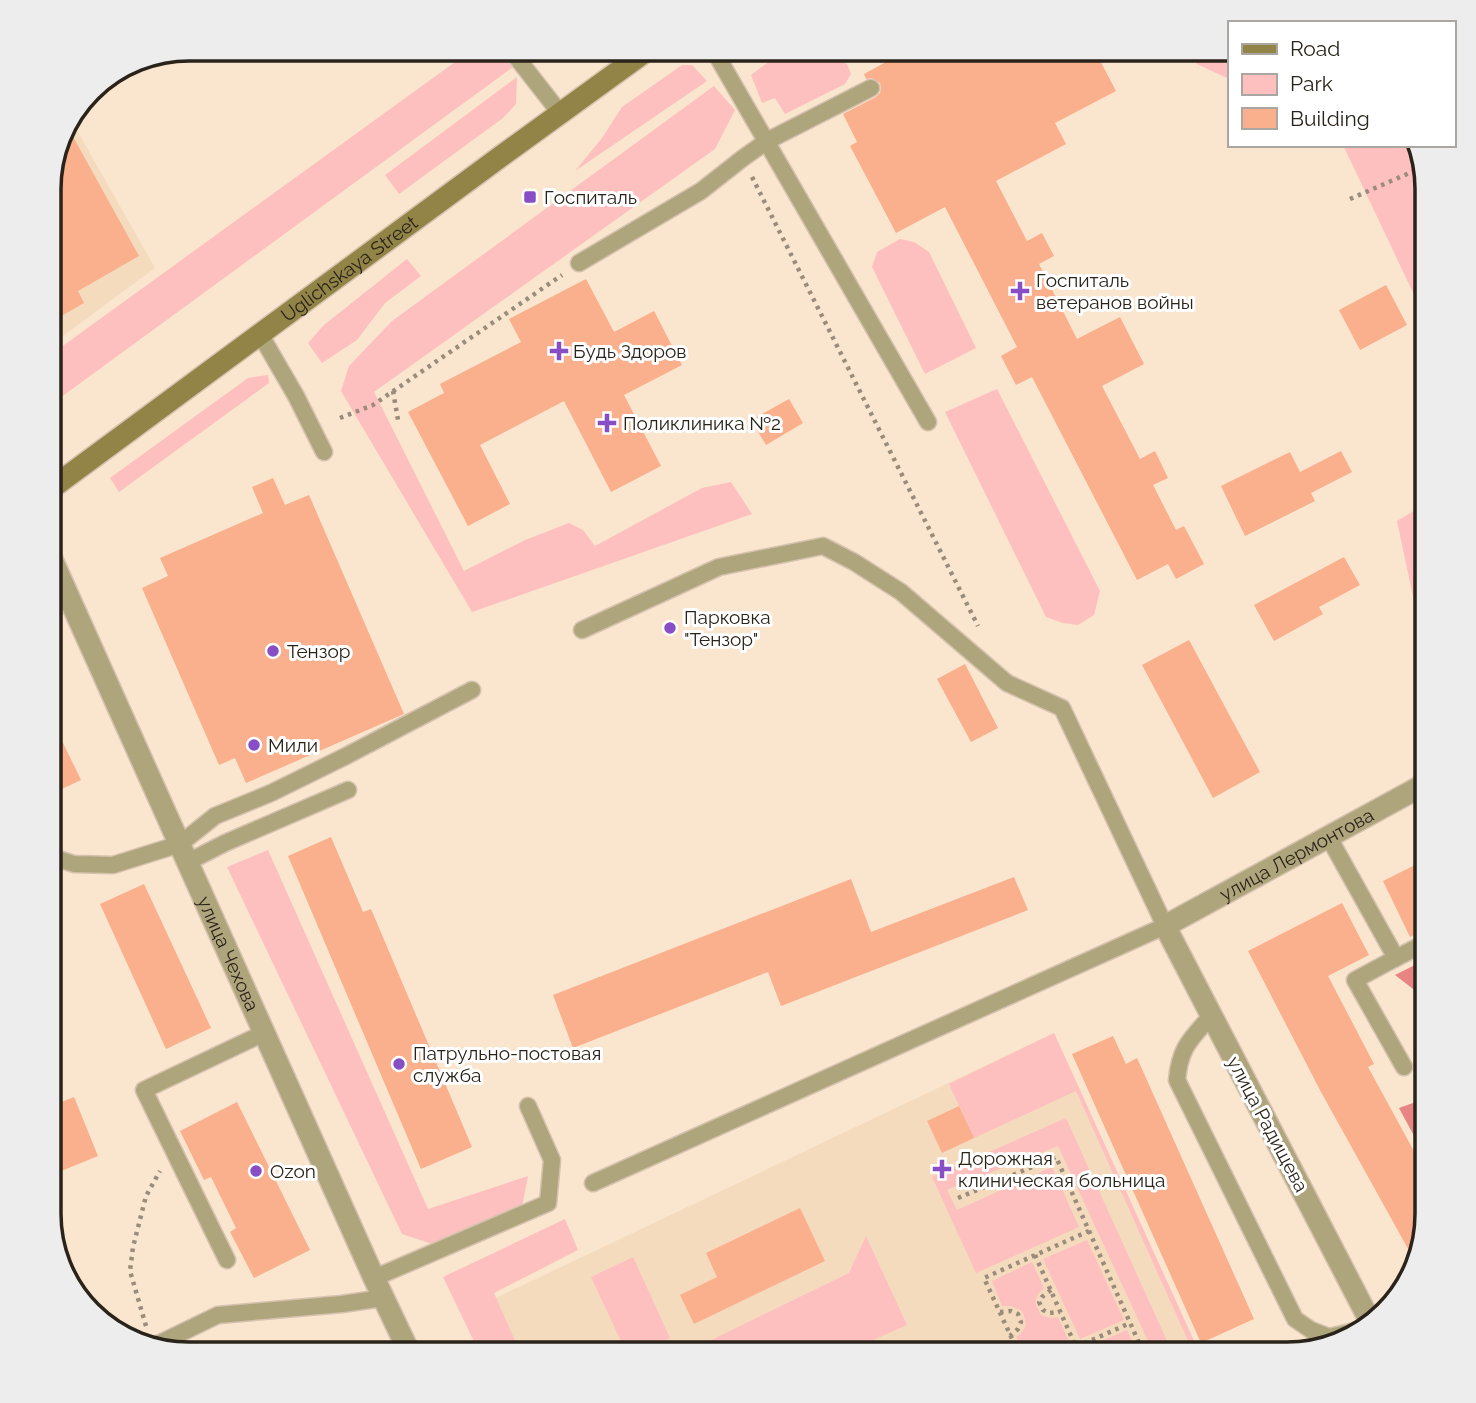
<svg xmlns="http://www.w3.org/2000/svg" width="1476" height="1403" font-family="Raleway,sans-serif">
<style>
.built{fill:#f5dbbd}
.green{fill:#fdc0bf}
.forest{fill:#e98485}
.building{fill:#faaf8d}
.lines{fill:none;stroke-linecap:round;stroke-linejoin:round}
.service-casing{stroke:#d5c2ae;stroke-width:19}
.minor-casing{stroke:#d5c2ae;stroke-width:24}
.tertiary-casing{stroke:#d5c2ae;stroke-width:24}
.secondary-casing{stroke:#d5c2ae;stroke-width:24}
.path{stroke:#9a8c7b;stroke-width:4.5;stroke-dasharray:3.5 5;stroke-linecap:butt}
.service{stroke:#afa57d;stroke-width:16}
.minor{stroke:#afa57d;stroke-width:21}
.tertiary{stroke:#afa57d;stroke-width:21}
.secondary{stroke:#928446;stroke-width:21}
.poi-dot{fill:#884ec5;stroke:#fff;stroke-width:2.5}
.labels{text-anchor:middle;stroke-width:6;stroke-linejoin:round;paint-order:stroke}
.poi-label{font-size:19px;fill:#2a231a;stroke:#fff;text-anchor:start}
.street-label{font-size:19px;fill:#2a231a;stroke:#fff}
.rim{fill:none;stroke:#2a231a;stroke-width:3.5}
</style>
<rect width="100%" height="100%" fill="#fae5ce"/>
<g class="built">
<polygon points="70,118 155,268 52,344 49,340 49,180 64,127"/>
<polygon points="1054,1033 1200,1354 504,1354 481,1305"/>
</g>
<g class="green">
<polygon points="473,49 479,49 487,61 501,52 513,67 49,406 49,348 53,353"/>
<polygon points="786,49 836,49 839,59 847,64 851,74 845,84 785,114 775,98 762,103 751,75"/>
<polygon points="1189,49 1229,49 1229,79 1197,64"/>
<polygon points="682,65 692,65 707,81 575,171 602,138 622,107"/>
<polygon points="517,77 516,104 503,118 399,194 385,175"/>
<polygon points="714,86 735,110 715,149 374,392 464,571 525,540 569,523 583,530 595,546 702,488 731,482 752,514 472,612 341,391 349,366 392,321"/>
<polygon points="1343,145 1418,145 1427,181 1427,322"/>
<polygon points="900,239 914,242 929,252 976,348 925,374 872,267 877,252"/>
<polygon points="407,259 421,276 385,303 357,340 322,363 308,343 324,325"/>
<polygon points="268,375 269,383 119,492 110,478 248,378"/>
<polygon points="997,389 1100,591 1094,615 1078,625 1063,623 1046,617 945,412"/>
<polygon points="1427,503 1427,663 1397,521"/>
<polygon points="268,850 428,1209 528,1176 522,1207 438,1246 402,1234 227,867"/>
<polygon points="1054,1033 1200,1354 1194,1354 1076,1091 974,1138 949,1084"/>
<polygon points="1066,1118 1173,1354 1154,1354 1058,1146 947,1190 957,1210 1052,1167 1079,1227 976,1273 932,1177"/>
<polygon points="565,1219 578,1250 494,1293 521,1354 480,1354 443,1277"/>
<polygon points="866,1236 907,1325 842,1354 715,1354 701,1345 849,1273"/>
<polygon points="1087,1240 1124,1320 1080,1339 1043,1259"/>
<polygon points="633,1257 670,1338 636,1354 627,1354 591,1277"/>
<path d="M1032,1262l12,26 -6,6 -3,8 6,13 10,3 7,-1 13,28 -22,9h-24l-9,-17c12,-9 11,-13 6,-26l-11,-5h-9l-10,-25z"/>
<polygon points="1127,1330 1138,1354 1126,1354 1119,1340 1105,1345 1108,1354 1071,1354"/>
</g>
<g class="forest">
<polygon points="1427,959 1427,999 1426,999 1395,975"/>
<polygon points="1427,1098 1427,1160 1399,1108"/>
</g>
<g class="building">
<polygon points="910,49 943,49 950,62 974,49 1094,49 1116,91 1055,123 1066,144 996,181 1027,241 1042,233 1054,256 1039,264 1077,339 1120,317 1144,364 1102,386 1140,459 1155,451 1168,478 1153,485 1176,530 1184,526 1204,564 1176,579 1168,564 1137,580 1032,377 1016,385 1001,356 1017,347 945,207 896,233 850,146 857,142 843,114 876,97 880,93 881,88 880,83 872,78 866,79 864,74"/>
<polygon points="66,124 139,256 78,291 84,303 49,323 49,180 64,127"/>
<polygon points="586,279 614,332 654,311 682,365 624,395 661,466 611,492 564,401 480,445 510,504 468,526 408,412 444,393 440,384 521,342 509,319"/>
<polygon points="1386,285 1407,325 1360,350 1339,310"/>
<polygon points="789,399 803,423 766,445 751,420"/>
<polygon points="1341,451 1352,472 1311,493 1315,501 1245,536 1221,486 1290,452 1300,472"/>
<polygon points="273,478 285,505 309,495 404,714 246,783 235,758 219,765 142,588 168,576 160,558 263,513 252,487"/>
<polygon points="1344,557 1360,585 1319,607 1323,614 1274,641 1254,605"/>
<polygon points="1189,640 1260,772 1213,798 1142,665"/>
<polygon points="965,664 998,728 971,742 937,679"/>
<polygon points="49,714 81,780 49,795"/>
<polygon points="331,837 363,912 371,909 472,1147 421,1169 288,856"/>
<polygon points="1427,859 1427,929 1410,937 1383,881"/>
<polygon points="1014,877 1028,910 781,1006 768,972 573,1048 553,995 851,879 871,932"/>
<polygon points="144,884 211,1028 166,1049 100,904"/>
<polygon points="1342,903 1369,955 1328,976 1374,1064 1368,1067 1427,1175 1427,1214 1417,1265 1321,1092 1248,951"/>
<polygon points="1113,1036 1126,1064 1137,1058 1254,1319 1201,1343 1072,1054"/>
<polygon points="74,1097 98,1156 49,1176 49,1107"/>
<polygon points="237,1102 310,1250 254,1278 230,1232 236,1228 211,1177 204,1180 180,1131"/>
<polygon points="959,1106 974,1138 942,1153 927,1121"/>
<polygon points="800,1208 825,1261 694,1324 680,1295 717,1277 706,1253"/>
</g>
<g class="lines">
<g class="service-casing">
<g id="service">
<polyline points="510,49 560,113"/>
<polyline points="713,49 928,422"/>
<polyline points="579,263 701,191 743,158 767,141 871,88"/>
<polyline points="260,334 296,396 324,452"/>
<polyline points="582,630 719,567 823,546 854,562 901,592 1007,683 1062,708 1165,926 593,1183"/>
<polyline points="1328,836 1396,958 1355,980 1404,1067"/>
<polyline points="49,856 74,864 113,865 180,844 215,816 271,793 346,756 472,690"/>
<polyline points="188,862 225,843 348,790"/>
<polyline points="1396,958 1427,942"/>
<path d="M1211,1016c-21,24 -31,31 -34,64l118,239 16,11 18,7 31,-7"/>
<polyline points="227,1260 144,1090 264,1033"/>
<polyline points="374,1278 548,1203 552,1160 528,1106"/>
<polyline points="152,1347 218,1315 342,1304 383,1298"/>
</g>
</g>
<g class="minor-casing">
<g id="minor">
<path id="s1" d="M1371,1323l-206,-397 262,-143"/>
</g>
</g>
<g class="tertiary-casing">
<g id="tertiary">
<path id="s2" d="M49,553l325,725 36,76"/>
</g>
</g>
<g class="secondary-casing">
<g id="secondary">
<path id="s3" d="M49,490l451,-333 149,-108"/>
</g>
</g>
<g class="path">
<polyline points="1212,49 1215,54 1229,60"/>
<polyline points="1215,54 1220,49"/>
<polyline points="1411,145 1420,150"/>
<polyline points="752,177 978,626"/>
<polyline points="1350,199 1423,167"/>
<polyline points="393,391 398,420"/>
<polyline points="340,418 373,405 562,275"/>
<polyline points="958,1198 1056,1157 1144,1354"/>
<polyline points="1035,1255 1076,1347"/>
<polyline points="1051,1290 1042,1297 1039,1302 1043,1310 1049,1313 1060,1312"/>
<polyline points="1000,1312 1011,1311 1018,1314 1021,1322 1018,1329 1010,1336"/>
<polyline points="146,1326 130,1271 133,1247 146,1196 160,1171"/>
<polyline points="1113,1346 1117,1354"/>
<polyline points="1019,1354 984,1278 1089,1231"/>
<polyline points="1061,1354 1130,1323"/>
</g>
<use href="#service" class="service"/>
<use href="#minor" class="minor"/>
<use href="#tertiary" class="tertiary"/>
<use href="#secondary" class="secondary"/>
</g>
<g class="poi-dot">
<rect x="523" y="190" width="14" height="14" rx="3.5"/>
<path d="M1016.5 280.5h7v7h7v7h-7v7h-7v-7h-7v-7h7z"/>
<path d="M555.5 340.5h7v7h7v7h-7v7h-7v-7h-7v-7h7z"/>
<path d="M603.5 412.5h7v7h7v7h-7v7h-7v-7h-7v-7h7z"/>
<circle cx="670" cy="628" r="7"/>
<circle cx="273" cy="651" r="7"/>
<circle cx="254" cy="745" r="7"/>
<circle cx="399" cy="1064" r="7"/>
<path d="M938.5 1158.5h7v7h7v7h-7v7h-7v-7h-7v-7h7z"/>
<circle cx="256" cy="1171" r="7"/>
</g>
<g class="labels">
<g class="poi-label">
<text x="544" y="204">Госпиталь</text>
<text x="1036" y="287">Госпиталь<tspan x="1036" dy="22">ветеранов войны</tspan></text>
<text x="573" y="358">Будь Здоров</text>
<text x="623" y="430">Поликлиника №2</text>
<text x="684" y="624">Парковка<tspan x="684" dy="22">"Тензор"</tspan></text>
<text x="287" y="658">Тензор</text>
<text x="268" y="752">Мили</text>
<text x="413" y="1060">Патрульно-постовая<tspan x="413" dy="22">служба</tspan></text>
<text x="958" y="1165">Дорожная<tspan x="958" dy="22">клиническая больница</tspan></text>
<text x="270" y="1178">Ozon</text>
</g>
<g class="street-label">
<text dy="7" stroke="none"><textPath href="#s3" startOffset="373">Uglichskaya Street</textPath></text>
<text dy="7" stroke="none"><textPath href="#s1" startOffset="597">улица Лермонтова</textPath></text>
<text dy="7" stroke="none"><textPath href="#s2" startOffset="439">улица Чехова</textPath></text>
<text transform="translate(1268 1124) rotate(62)" y="7">улица Радищева</text>
</g>
</g>
<path d="M0 0H1476V1403H0ZM189 61H1287A128 128 0 0 1 1415 189V1214A128 128 0 0 1 1287 1342H189A128 128 0 0 1 61 1214V189A128 128 0 0 1 189 61Z" fill="#eeeded" fill-rule="evenodd"/>
<path class="rim" d="M189 61H1287A128 128 0 0 1 1415 189V1214A128 128 0 0 1 1287 1342H189A128 128 0 0 1 61 1214V189A128 128 0 0 1 189 61Z"/>
<rect x="1228" y="21" width="228" height="126" fill="#ffffff" stroke="#aaa7a3" stroke-width="2"/>
<rect x="1242" y="44" width="35" height="10" fill="#928446" stroke="#aaa7a3" stroke-width="2"/>
<text x="1290" y="56" font-size="21" fill="#2a231a">Road</text>
<rect x="1242" y="74" width="35" height="21" fill="#fdc0bf" stroke="#aaa7a3" stroke-width="2"/>
<text x="1290" y="91" font-size="21" fill="#2a231a">Park</text>
<rect x="1242" y="108" width="35" height="21" fill="#faaf8d" stroke="#aaa7a3" stroke-width="2"/>
<text x="1290" y="126" font-size="21" fill="#2a231a">Building</text>
</svg>
